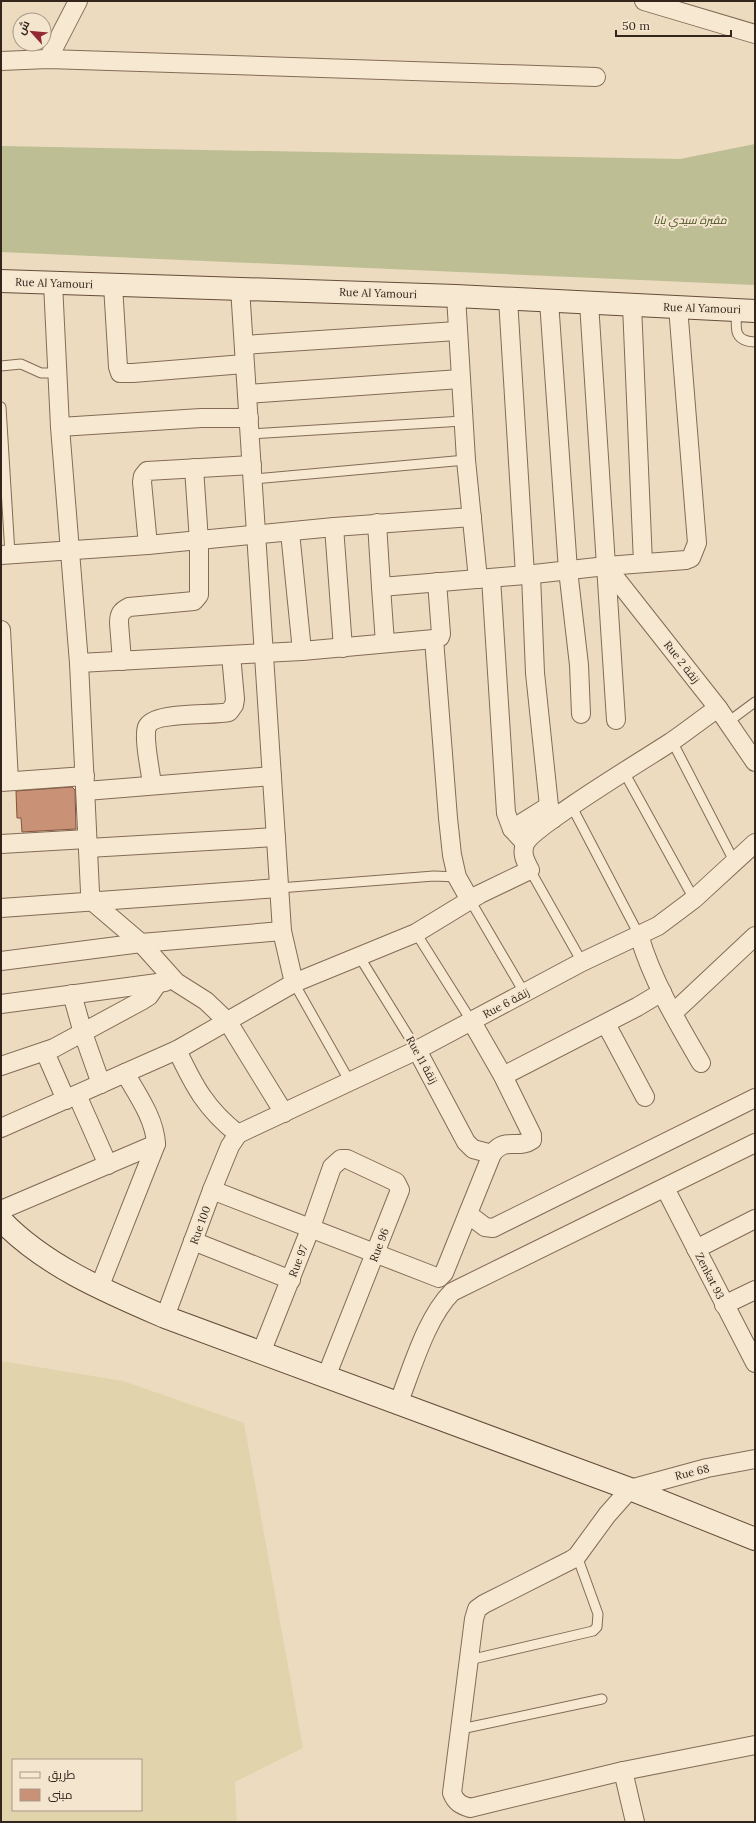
<svg xmlns="http://www.w3.org/2000/svg" width="756" height="1823" font-family="Lora,Cairo,serif">
<style>
.farmland{fill:#e1d4ac;fill-rule:evenodd}
.cemetery{fill:#bdbe93}
.building{fill:#c99175;stroke:#82533e}
.lines{fill:none;stroke-linecap:round;stroke-linejoin:round}
.lane-casing{stroke:#846b58;stroke-width:11}
.street-casing{stroke:#846b58;stroke-width:20}
.secondary-casing{stroke:#664d3b;stroke-width:24}
.lane{stroke:#f7e9d1;stroke-width:9}
.street{stroke:#f7e9d1;stroke-width:18}
.secondary{stroke:#f7e9d1;stroke-width:22}
.labels{text-anchor:middle;stroke-width:4;stroke-linejoin:round;paint-order:stroke}
.park-label{font-size:11px;font-style:italic;fill:#485023;stroke:#f4e6ce}
.street-label{font-size:11px;fill:#34251c;stroke:#f4e6ce}
</style>
<rect width="100%" height="100%" fill="#ecdbbf"/>
<path class="farmland" d="M1,1361l122,20 121,42 59,325 -68,34 2,40h-236zM13,1760h128v50h-128z"/>
<polygon class="cemetery" points="755,144 755,285 1,252 1,146 680,159"/>
<polygon class="building" points="72,787 75,790 76,829 22,832 21,818 17,818 16,791"/>
<g class="lines">
<g class="lane-casing">
<g id="lane">
<path d="M737,309c-1,18 -5,32 18,33"/>
<polyline points="1,366 21,364 41,373 57,373"/>
<polyline points="1,407 10,554"/>
<polyline points="250,434 463,421"/>
<polyline points="253,479 466,460"/>
<polyline points="728,722 755,702"/>
<polyline points="672,741 735,863"/>
<polyline points="624,772 694,899"/>
<polyline points="572,807 639,935"/>
<polyline points="530,870 582,962"/>
<polyline points="279,888 434,876 457,877"/>
<polyline points="470,900 525,994"/>
<polyline points="416,933 472,1022"/>
<polyline points="359,956 417,1050"/>
<polyline points="294,983 350,1082"/>
<polyline points="469,1660 593,1631 597,1627 598,1614 577,1556"/>
<polyline points="461,1729 602,1699"/>
</g>
</g>
<g class="street-casing">
<g id="street">
<polyline points="644,1 755,34"/>
<polyline points="48,59 78,1"/>
<polyline points="1,61 48,59 596,77"/>
<polyline points="53,283 60,427 79,663 90,892 93,902 141,943 176,982 206,1001 228,1022 284,1113"/>
<polyline points="113,285 118,367 120,373 133,373 244,364"/>
<polyline points="240,288 282,931 294,983"/>
<polyline points="456,296 466,460 478,579"/>
<polyline points="508,299 525,575"/>
<polyline points="549,301 568,570 579,665 581,714"/>
<polyline points="589,303 616,720"/>
<polyline points="632,305 643,563"/>
<polyline points="244,345 457,331"/>
<polyline points="247,394 460,379"/>
<polyline points="60,427 201,418 249,418"/>
<polyline points="377,523 381,587 525,575 606,566 686,560 691,558 697,543 678,307"/>
<polyline points="334,527 343,648"/>
<polyline points="290,532 302,651"/>
<polyline points="148,545 142,482 143,476 147,471 252,465"/>
<polyline points="1,555 148,545 334,527 472,517"/>
<polyline points="606,566 718,708 755,762"/>
<polyline points="531,575 535,673 549,806 553,819"/>
<polyline points="491,578 506,813 512,829 525,843"/>
<polyline points="381,587 385,643"/>
<polyline points="1,630 9,781"/>
<polyline points="434,639 448,818 452,855 457,877 470,900"/>
<path d="M122,661l-3,-38c0,-9 2,-12 10,-16l65,-6 5,-6v-54l-5,-73"/>
<polyline points="79,663 302,651 434,639 440,637 441,634 437,582"/>
<polyline points="1,782 85,776"/>
<path d="M152,785c-1,-12 -9,-47 -5,-58 6,-16 66,-11 82,-15l5,-7 1,-6 -4,-44"/>
<polyline points="86,791 272,776"/>
<polyline points="512,829 549,806"/>
<polyline points="1,844 87,839"/>
<polyline points="88,848 276,837"/>
<polyline points="1,908 279,888"/>
<path d="M639,935c13,45 38,87 62,128"/>
<polyline points="1,961 141,943 282,931"/>
<polyline points="72,994 83,1033 101,1084"/>
<polyline points="1,1004 165,982"/>
<polyline points="673,1013 755,936"/>
<polyline points="606,1024 645,1097"/>
<path d="M177,1050c17,36 29,59 61,84"/>
<polyline points="417,1050 466,1142 473,1149 492,1154"/>
<polyline points="45,1052 66,1100"/>
<polyline points="1,1066 54,1048 141,1001 149,996 158,983"/>
<polyline points="503,1076 637,1007 662,992"/>
<polyline points="77,1095 108,1165"/>
<path d="M1,1128l176,-78 117,-67 122,-50 64,-39 50,-24c-4,-8 -9,-16 -5,-26 7,-17 123,-87 146,-102 16,-11 31,-23 47,-34"/>
<polyline points="238,1134 417,1050 582,962 658,926 694,899 755,843"/>
<polyline points="665,1188 755,1363"/>
<path d="M212,1190l227,88 5,-5 48,-119c13,-18 26,-4 40,-14v-5l-29,-59 -31,-54"/>
<polyline points="1,1210 156,1144"/>
<polyline points="468,1214 485,1227 493,1228 755,1098"/>
<polyline points="193,1241 291,1280"/>
<polyline points="696,1249 755,1219"/>
<path d="M99,1288l57,-144c-1,-25 -19,-50 -31,-71"/>
<polyline points="724,1305 755,1290"/>
<polyline points="165,1317 212,1190 230,1146 238,1134"/>
<polyline points="261,1353 311,1227 332,1167 341,1159 347,1159 396,1182 400,1190 326,1377"/>
<path d="M398,1404c14,-35 28,-86 54,-112l303,-149"/>
<path d="M755,1459l-48,9 -77,21 -23,26 -30,41 -6,4 -87,44 -7,5 -3,10 -22,174c4,10 9,12 18,15l153,-37 132,-26"/>
<polyline points="623,1771 635,1822"/>
</g>
</g>
<g class="secondary-casing">
<g id="secondary">
<polyline points="1,281 456,296 755,311"/>
<path d="M1,1220c44,46 106,72 164,97l465,172 125,50"/>
</g>
</g>
<use href="#lane" class="lane"/>
<use href="#street" class="street"/>
<use href="#secondary" class="secondary"/>
</g>
<g class="labels">
<g class="park-label">
<text x="690" y="224">مقبرة سيدي بابا</text>
</g>
<g class="street-label">
<text transform="translate(54 283) rotate(2)" y="4">Rue Al Yamouri</text>
<text transform="translate(378 293) rotate(2)" y="4">Rue Al Yamouri</text>
<text transform="translate(702 308) rotate(2)" y="4">Rue Al Yamouri</text>
<text transform="translate(682 662) rotate(52)" y="4">Rue 2 زنقة</text>
<text transform="translate(506 1003) rotate(-28)" y="4">Rue 6 زنقة</text>
<text transform="translate(422 1060) rotate(61)" y="4">Rue 11 زنقة</text>
<text transform="translate(200 1225) rotate(-70)" y="4">Rue 100</text>
<text transform="translate(379 1245) rotate(-69)" y="4">Rue 96</text>
<text transform="translate(298 1261) rotate(-69)" y="4">Rue 97</text>
<text transform="translate(710 1276) rotate(63)" y="4">Zenkat 93</text>
<text transform="translate(692 1472) rotate(-14)" y="4">Rue 68</text>
</g>
</g>
<rect width="756" height="1823" fill="none" stroke="#34251c" stroke-width="4"/>
<rect x="12" y="1759" width="130" height="52" fill="#f4e6ce" stroke="#a79987"/>
<rect x="20" y="1772" width="20" height="6" fill="#f7e9d1" stroke="#a79987"/>
<text x="48" y="1779" font-size="12" fill="#34251c">طريق</text>
<rect x="20" y="1789" width="20" height="12" fill="#c99175" stroke="#a79987"/>
<text x="48" y="1799" font-size="12" fill="#34251c">مبنى</text>
<g transform="translate(32 32) rotate(297)"><circle r="19" fill="#f4e6ce" stroke="#a79987"/>
<path d="M0-3L7 15L0 10L-7 15Z" fill="#912a33"/>
<text y="-6" font-size="11" font-weight="bold" text-anchor="middle" fill="#34251c">ش</text>
</g>
<path d="M616 30v6h115v-6" fill="none" stroke="#34251c" stroke-width="2"/>
<text x="622" y="30" font-size="12" fill="#34251c" stroke="#f4e6ce" stroke-width="3" paint-order="stroke">50 m</text>
</svg>
